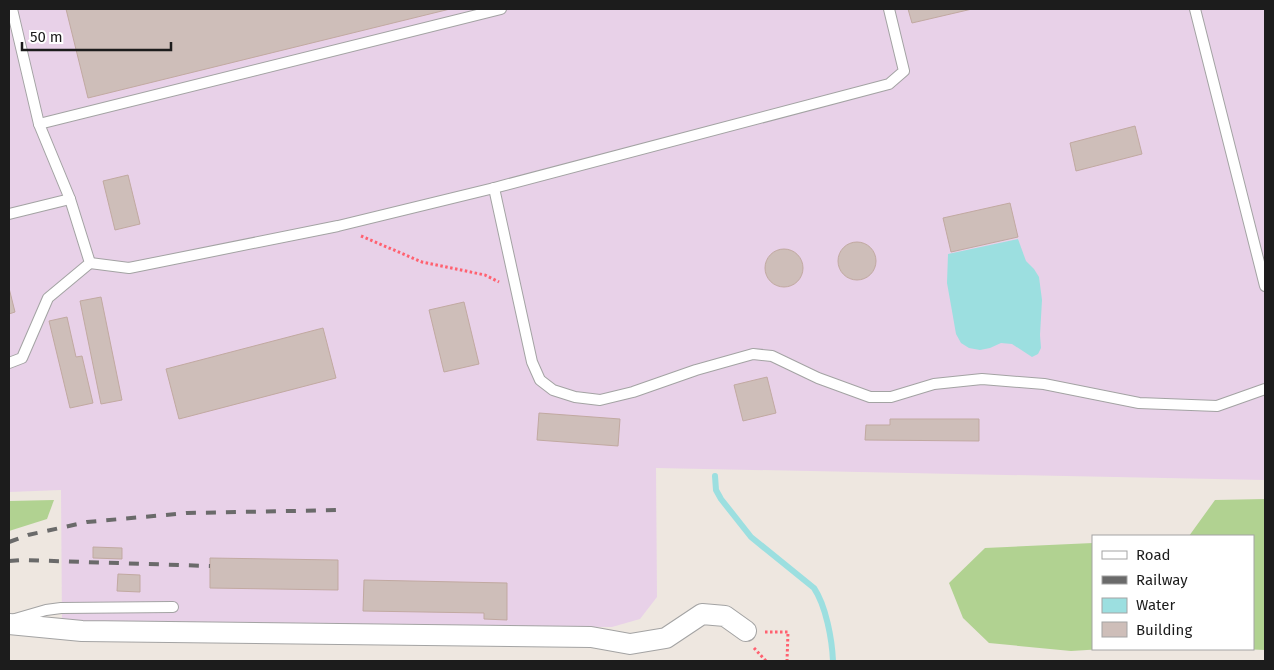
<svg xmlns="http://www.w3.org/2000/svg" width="1274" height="670" font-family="'Fira Sans',sans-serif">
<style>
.industrial{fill:#e8d1e8}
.forest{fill:#b1d291}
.water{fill:#9cdfe0}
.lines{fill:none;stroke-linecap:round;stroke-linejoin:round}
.stream{stroke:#9cdfe0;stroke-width:6}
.building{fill:#cebeb9;stroke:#c1a9a1}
.service-casing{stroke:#a3a3a3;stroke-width:12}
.minor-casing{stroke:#a3a3a3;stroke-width:22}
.path{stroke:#ff6170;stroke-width:3;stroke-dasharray:2.5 2.5;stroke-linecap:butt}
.service{stroke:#fff;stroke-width:10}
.minor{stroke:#fff;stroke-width:20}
.rail{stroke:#6a6a6a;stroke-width:4;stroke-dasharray:10 10;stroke-linecap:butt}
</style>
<rect width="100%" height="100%" fill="#eee7e0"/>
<polygon class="industrial" points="9,9 1265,9 1265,480 656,468 657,597 640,619 612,627 62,623 61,490 9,492"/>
<g class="forest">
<polygon points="1265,499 1265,650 1241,649 1253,649 1253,536 1189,536 1215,500"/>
<polygon points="54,500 47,519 9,531 9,501"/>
<polygon points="1093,543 1093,649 1103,649 1071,651 989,643 963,618 949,583 985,548"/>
</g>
<polygon class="water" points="1018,239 1026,261 1034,269 1039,277 1042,300 1040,335 1041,348 1038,354 1032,357 1012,344 1001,343 990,348 980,350 969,348 961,343 956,334 952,311 947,283 948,254"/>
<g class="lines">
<path class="stream" d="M715,476l1,14 5,9 30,38 63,51c12,18 18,51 19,73"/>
</g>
<g class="building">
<polygon points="66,9 450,9 88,98"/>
<polygon points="908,9 972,9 912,23"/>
<polygon points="1135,126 1142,154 1076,171 1070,143"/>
<polygon points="128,175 140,224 115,230 103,181"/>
<polygon points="1010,203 1018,237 951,252 943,218"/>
<circle cx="857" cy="261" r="19"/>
<circle cx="784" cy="268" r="19"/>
<polygon points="9,288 15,312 9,314"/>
<polygon points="101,297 122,400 101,404 80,301"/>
<polygon points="464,302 479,364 444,372 429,310"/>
<polygon points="67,317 76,357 82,356 93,403 70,408 49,321"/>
<polygon points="323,328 336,378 179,419 166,369"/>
<polygon points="767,377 776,413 743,421 734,385"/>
<polygon points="539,413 620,419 618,446 537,440"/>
<polygon points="890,419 979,419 979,441 865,440 866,425 890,425"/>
<polygon points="93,547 122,548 122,559 93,558"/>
<polygon points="210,558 338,560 338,590 210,588"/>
<polygon points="118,574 140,575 140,592 117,591"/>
<polygon points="364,580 507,583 507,620 484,619 484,613 363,611"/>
</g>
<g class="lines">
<g class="service-casing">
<g id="service">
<polyline points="1195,9 1265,286"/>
<polyline points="39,124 501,9"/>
<polyline points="494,188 532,362 540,380 553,390 575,397 600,400 633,392 696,370 753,354 772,356 818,378 870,397 891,397 934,384 982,379 1044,384 1139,403 1217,406 1265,389"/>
<polyline points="9,214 70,199 39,124 12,9"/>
<polyline points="90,263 129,268 338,226 494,188 889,84 904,71 889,9"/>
<polyline points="9,363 22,358 48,298 90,263 70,199"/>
<polyline points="15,619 46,610 61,608 173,607"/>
</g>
</g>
<g class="minor-casing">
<polyline id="minor" points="9,624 82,631 591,637 630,644 666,638 702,614 725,616 746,631"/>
</g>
<g class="path">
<polyline points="361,236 422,262 485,275 499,282"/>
<polyline points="765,632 788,632 787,661"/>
<polyline points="754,648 766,661"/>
</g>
<use href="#service" class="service"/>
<use href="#minor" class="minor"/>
<g class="rail">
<polyline points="9,542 28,535 87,522 187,513 341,510"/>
<polyline points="9,561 22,560 210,566"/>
</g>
</g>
<rect width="1274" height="670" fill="none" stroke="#1c1c1c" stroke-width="20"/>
<rect x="1092" y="535" width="162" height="115" fill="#ffffff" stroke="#a4a4a4"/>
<rect x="1102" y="551" width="25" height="8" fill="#ffffff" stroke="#a4a4a4"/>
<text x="1136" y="560" font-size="15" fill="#1c1c1c">Road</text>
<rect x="1102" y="576" width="25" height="8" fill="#6a6a6a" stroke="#a4a4a4"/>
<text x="1136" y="585" font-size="15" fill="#1c1c1c">Railway</text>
<rect x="1102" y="598" width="25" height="15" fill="#9cdfe0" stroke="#a4a4a4"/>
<text x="1136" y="610" font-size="15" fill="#1c1c1c">Water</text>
<rect x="1102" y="622" width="25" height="15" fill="#cebeb9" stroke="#a4a4a4"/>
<text x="1136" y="635" font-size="15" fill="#1c1c1c">Building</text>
<path d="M22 42v8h149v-8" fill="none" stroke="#1c1c1c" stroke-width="2.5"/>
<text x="30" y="42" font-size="15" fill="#1c1c1c" stroke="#ffffff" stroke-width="4" paint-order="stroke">50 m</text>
</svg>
